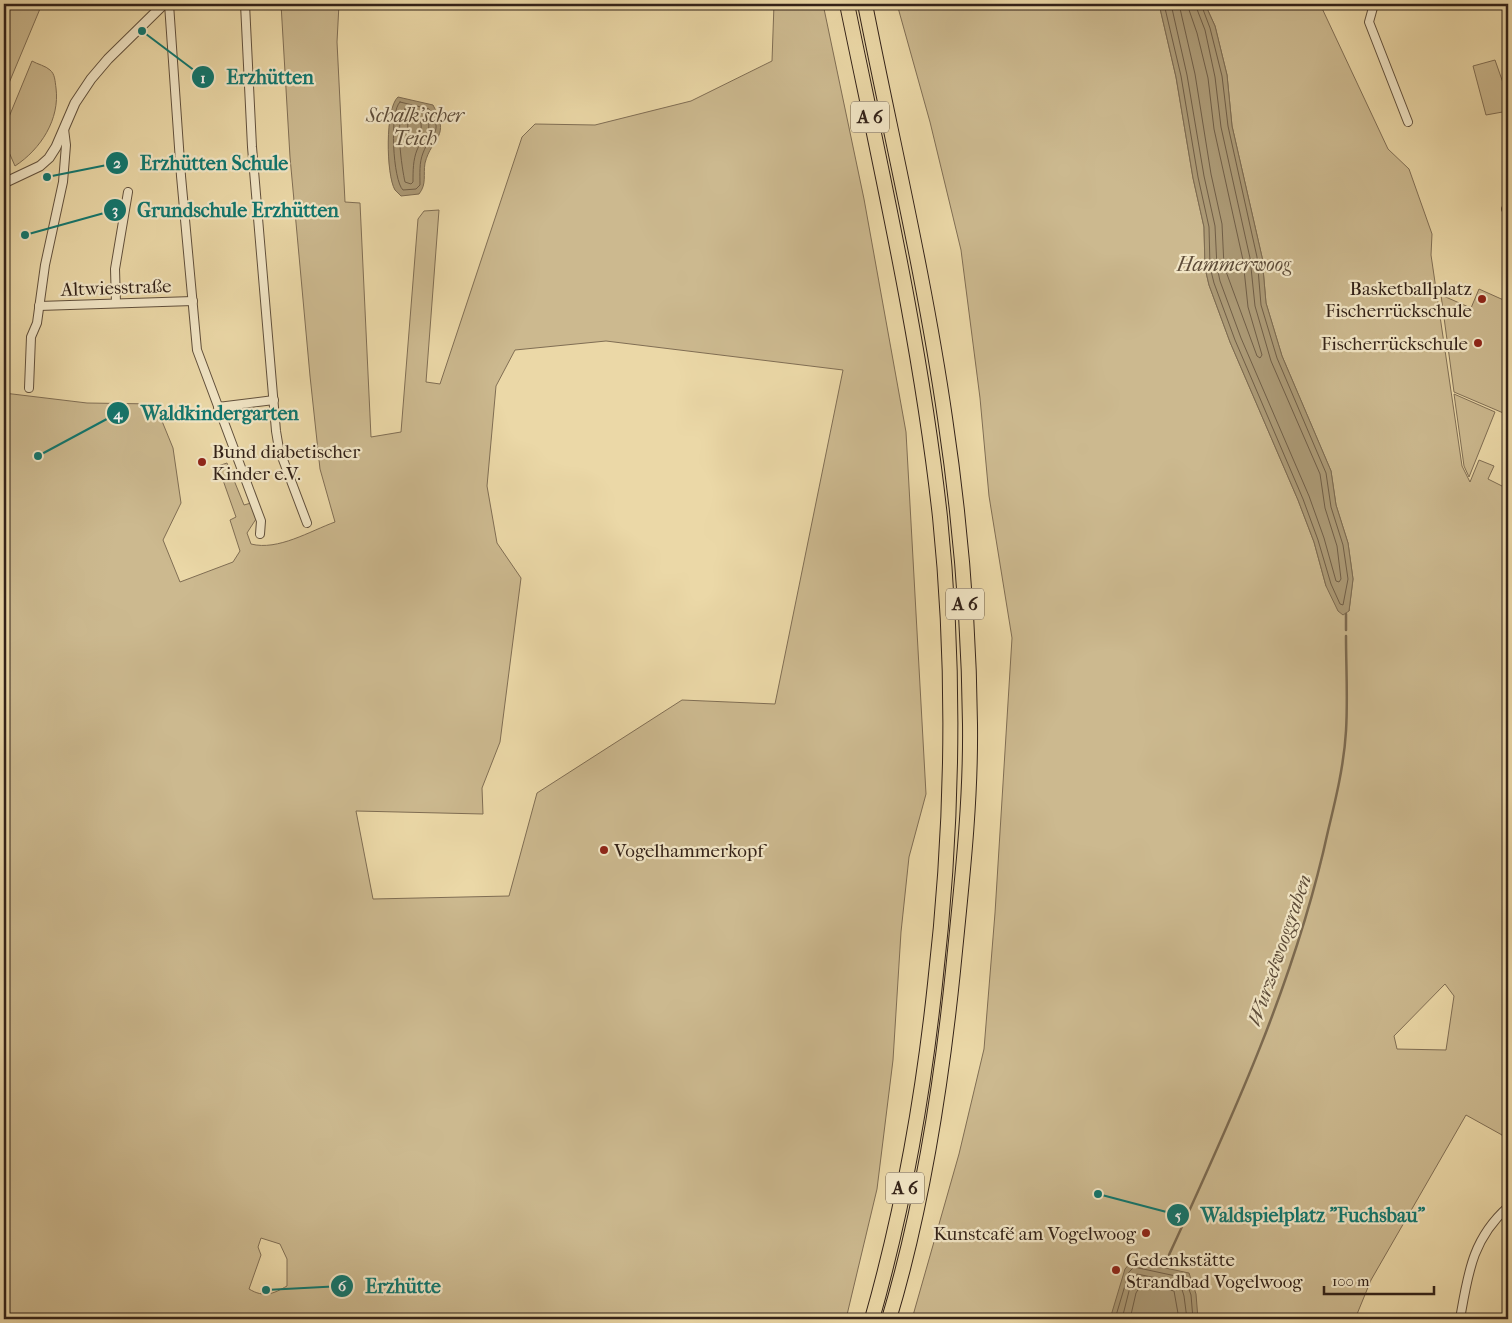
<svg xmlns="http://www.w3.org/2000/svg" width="1512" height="1323" font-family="'IM FELL French Canon',serif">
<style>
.green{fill:#ccb98f;stroke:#806e54;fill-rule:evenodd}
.water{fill:#ac9a76;stroke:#7c6a50}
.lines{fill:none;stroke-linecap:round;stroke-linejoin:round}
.shore{stroke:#705e47;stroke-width:1}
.stream{stroke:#7c6a50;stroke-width:2.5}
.minor-casing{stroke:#61503c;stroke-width:10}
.tertiary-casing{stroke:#61503c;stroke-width:11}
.motorway-casing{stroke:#332218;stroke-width:16}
.minor{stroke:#f2e6c6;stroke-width:8}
.tertiary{stroke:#f2e6c6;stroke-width:9}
.motorway{stroke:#ebd8a7;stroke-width:14}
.poi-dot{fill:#8f2418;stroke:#f2e6c6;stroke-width:2}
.labels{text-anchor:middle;stroke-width:4.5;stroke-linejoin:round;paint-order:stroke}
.shield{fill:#f2e6c6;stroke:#6c5d4c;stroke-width:1}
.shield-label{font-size:18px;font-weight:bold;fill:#332218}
.street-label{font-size:19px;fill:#332218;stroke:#f2e6c6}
.poi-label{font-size:19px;fill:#332218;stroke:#f2e6c6;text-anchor:end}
.water-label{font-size:20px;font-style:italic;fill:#5d4c39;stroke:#f2e6c6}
.leader{fill:none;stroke:#0f766e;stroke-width:2}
.callout-dot{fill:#0f766e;stroke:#f2e6c6;stroke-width:2}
.mark-label{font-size:15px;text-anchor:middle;font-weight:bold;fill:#fff}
.callout-label{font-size:20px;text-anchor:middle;font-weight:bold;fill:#0f766e;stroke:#f2e6c6;stroke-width:4.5;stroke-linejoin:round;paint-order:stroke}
</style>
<rect width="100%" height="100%" fill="#ebd8a7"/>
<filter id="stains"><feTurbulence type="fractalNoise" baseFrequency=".004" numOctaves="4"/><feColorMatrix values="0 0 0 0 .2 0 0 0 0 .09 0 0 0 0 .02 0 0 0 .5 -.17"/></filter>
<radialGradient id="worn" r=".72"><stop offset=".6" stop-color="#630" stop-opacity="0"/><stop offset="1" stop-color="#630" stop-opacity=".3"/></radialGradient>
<g class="green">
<polygon points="4,4 42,4 4,95"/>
<path d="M281,4h58l-2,38 8,160 15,1 11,234 30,-5 17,-213 6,-8 15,-1 -13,172 14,2 82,-247 13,-13 60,1 96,-24 81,-40 2,-57h49l41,195 42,233 20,362 -17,63 -8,75 -8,128 -16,129 -31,130h-842v-926l83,10 68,1 18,44 8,55 -18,37 17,42 53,-20 7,-11 -10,-31 6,-3 -18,-51 9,-3 17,42 7,-2 5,16 -9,14 4,11c27,7 59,-13 84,-22l-15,-53 -10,-93 -20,-219zM606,341l237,29 -68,334 -93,-4 -145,93 -28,103 -136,3 -17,-88 127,3 -1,-26 18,-46 21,-164 -24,-35 -10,-57 9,-100 19,-36zM261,1238l19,6 7,15v27c-14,8 -23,12 -38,3l12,-34 -3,-8z"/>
<path d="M897,4h262l17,73 17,101 11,49 1,41 4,17 21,57 68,158 16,42 12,44 23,25 4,-32 -5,-36 -12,-38 -5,-34 -49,-115 -16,-53 -4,-46 -30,-131 -5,-51 -12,-49 -10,-22h115l68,145 21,20 23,65 -1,21 31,211 8,16 9,-22 15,6 -6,13 20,10v657l-6,-11 -36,-20 -95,165 -16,39h-443l47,-165 25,-105 11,-136 17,-275 -23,-142 -9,-98 -19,-148 -31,-128zM1445,984l9,12 -8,54 -49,-1 -3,-13z"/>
<polygon points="1495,60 1508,97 1508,111 1486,115 1473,66"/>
<path d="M32,61c5,3 14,5 18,9 5,4 5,11 6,18 4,31 -15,61 -41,78l-11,-25v-12z"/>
<polygon points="1479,289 1508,302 1508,415 1454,392 1441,295 1471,308"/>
<polygon points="1454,394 1495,412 1469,477 1464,466"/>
</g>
<g class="water">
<polygon points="1159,4 1205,4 1215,26 1227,75 1232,126 1262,257 1266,303 1282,356 1331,471 1336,505 1348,543 1353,579 1349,611 1343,615 1338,611 1326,586 1314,542 1298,500 1230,342 1209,285 1205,268 1204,227 1193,178 1176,77"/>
<path d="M398,97l35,8c18,33 -1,31 -8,58 -2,12 2,21 -6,31l-18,2c-2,-2 -4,-4 -6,-6 -9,-15 -10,-82 3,-93z"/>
<polygon points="1132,1261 1189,1273 1196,1294 1198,1319 1110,1319 1125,1269"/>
</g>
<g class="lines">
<g class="shore">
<polyline points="1164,4 1181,76 1198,177 1209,227 1210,267 1214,283 1235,340 1303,499 1318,540 1331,584 1340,604 1343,605 1348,579 1343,545 1331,507 1326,473 1277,358 1261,305 1257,257 1228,126 1222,76 1210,28 1201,4"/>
<polyline points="1171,4 1187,75 1204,176 1215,226 1217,267 1220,281 1241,338 1309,496 1324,538 1336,581 1339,582 1341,579 1337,546 1325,508 1320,474 1271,361 1255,306 1250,258 1221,127 1215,77 1205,30 1195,4"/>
<polyline points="1179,4 1195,74 1211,174 1222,224 1224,266 1257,356 1260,358 1262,355 1248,307 1243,260 1214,129 1208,78 1197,33 1187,4"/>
<path d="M400,102l29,7c16,24 1,25 -6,44 -4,10 -3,21 -3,32l-4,4 -13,1c-10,-9 -14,-79 -3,-88z"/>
<path d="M405,109l20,5c10,17 -2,22 -8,36 -4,10 -4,21 -4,32l-2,2 -6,-2c-3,-13 -11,-66 0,-73z"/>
<path d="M411,118l9,2c4,11 -2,18 -10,25l-3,-3 1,-22z"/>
<polyline points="1115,1319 1129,1272 1134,1267 1185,1278 1191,1295 1193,1319"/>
<polyline points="1122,1319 1129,1291 1137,1274 1180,1283 1184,1296 1187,1319"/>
<polyline points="1130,1319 1136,1293 1142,1283 1174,1291 1179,1319"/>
</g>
<g class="stream">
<polyline points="1346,614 1346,630"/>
<path d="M1169,1255c63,-137 127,-276 159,-424 8,-33 16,-66 18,-100 2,-32 0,-64 0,-95"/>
</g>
<g class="minor-casing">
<g id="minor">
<polyline points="169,4 181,176 197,350 261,521 260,534"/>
<polyline points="245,4 252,147 276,431 279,449 307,523"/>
<polyline points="1374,4 1369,22 1408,122"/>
<polyline points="1506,209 1508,209"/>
<polyline points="116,303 115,269 128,192"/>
<polyline points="39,306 193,301"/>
<polyline points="29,388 31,337 37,323 45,265 63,182 66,145 64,129"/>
<polyline points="218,407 274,400"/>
<path d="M1460,1319c8,-45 12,-80 48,-112"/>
</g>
</g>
<g class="tertiary-casing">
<polyline id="tertiary" points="4,183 40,166 49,158 56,147 75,103 91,79 108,59 164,4"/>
</g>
<g class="motorway-casing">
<g id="motorway">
<path d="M847,4c35,170 74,340 93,513 16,156 13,311 -5,467 -12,113 -32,226 -63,335"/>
<path d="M865,4c27,137 60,275 80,414 15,101 24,204 25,306 1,83 -9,165 -17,247 -12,117 -30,235 -64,348"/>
</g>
</g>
<use href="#minor" class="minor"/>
<use href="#tertiary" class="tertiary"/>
<use href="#motorway" class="motorway"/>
</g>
<g class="poi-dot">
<circle cx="1482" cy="299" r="5"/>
<circle cx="1478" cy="343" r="5"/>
<circle cx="202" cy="462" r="5"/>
<circle cx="604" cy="850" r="5"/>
<circle cx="1146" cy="1233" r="5"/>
<circle cx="1116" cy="1270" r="5"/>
</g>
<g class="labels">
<g class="shield">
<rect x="851" y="101.5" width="38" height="31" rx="4"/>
<rect x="946" y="588.5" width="38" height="31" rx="4"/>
<rect x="886" y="1172.5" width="38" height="31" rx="4"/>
</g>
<g class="shield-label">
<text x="870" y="123">A 6</text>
<text x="965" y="610">A 6</text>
<text x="905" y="1194">A 6</text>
</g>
<g class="street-label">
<text transform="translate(116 287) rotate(-2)" y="7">Altwiesstraße</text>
</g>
<g class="poi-label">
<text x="1472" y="295">Basketballplatz<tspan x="1472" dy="22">Fischerrückschule</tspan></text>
<text x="1468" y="350">Fischerrückschule</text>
<text x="212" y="458" text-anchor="start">Bund diabetischer<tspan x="212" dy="22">Kinder e.V.</tspan></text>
<text x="614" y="857" text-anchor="start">Vogelhammerkopf</text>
<text x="1136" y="1240">Kunstcafé am Vogelwoog</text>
<text x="1126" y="1266" text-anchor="start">Gedenkstätte<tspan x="1126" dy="22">Strandbad Vogelwoog</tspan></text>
</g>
<g class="water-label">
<text x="415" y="122">Schalk'scher<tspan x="415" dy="23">Teich</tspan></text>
<text x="1234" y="271">Hammerwoog</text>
<text transform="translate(1279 950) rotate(-71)" y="7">Wurzelwooggraben</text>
</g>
</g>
<path class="leader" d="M142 31L203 77M47 177L117 163M25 235L115 210M38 456L118 413M1098 1194L1178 1215M266 1290L342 1286"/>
<g class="callout-dot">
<circle cx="142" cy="31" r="5"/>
<circle cx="47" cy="177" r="5"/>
<circle cx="25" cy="235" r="5"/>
<circle cx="38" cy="456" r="5"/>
<circle cx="1098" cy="1194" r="5"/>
<circle cx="266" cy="1290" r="5"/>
<circle cx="203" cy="77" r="12"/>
<circle cx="117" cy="163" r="12"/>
<circle cx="115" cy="210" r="12"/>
<circle cx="118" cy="413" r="12"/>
<circle cx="1178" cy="1215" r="12"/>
<circle cx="342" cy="1286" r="12"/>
</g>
<g class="mark-label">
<text x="203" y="83">1</text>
<text x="117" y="168">2</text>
<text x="115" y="215">3</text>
<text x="118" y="419">4</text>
<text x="1178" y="1220">5</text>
<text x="342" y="1291">6</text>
</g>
<g class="callout-label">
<text x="270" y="84">Erzhütten</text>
<text x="214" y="170">Erzhütten Schule</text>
<text x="238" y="217">Grundschule Erzhütten</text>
<text x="220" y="420">Waldkindergarten</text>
<text x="1313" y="1222">Waldspielplatz "Fuchsbau"</text>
<text x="403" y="1293">Erzhütte</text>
</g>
<rect width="1512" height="1323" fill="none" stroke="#ebd8a7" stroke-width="20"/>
<rect x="5" y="5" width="1502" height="1313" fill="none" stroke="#332218" stroke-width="2.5"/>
<rect x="10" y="10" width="1492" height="1303" fill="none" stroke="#332218"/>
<path d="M1324 1286v8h110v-8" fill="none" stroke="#332218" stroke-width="2.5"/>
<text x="1332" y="1286" font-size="15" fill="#332218" stroke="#f2e6c6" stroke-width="4" paint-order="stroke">100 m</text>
<rect width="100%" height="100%" filter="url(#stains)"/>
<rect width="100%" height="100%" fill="url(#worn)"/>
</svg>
